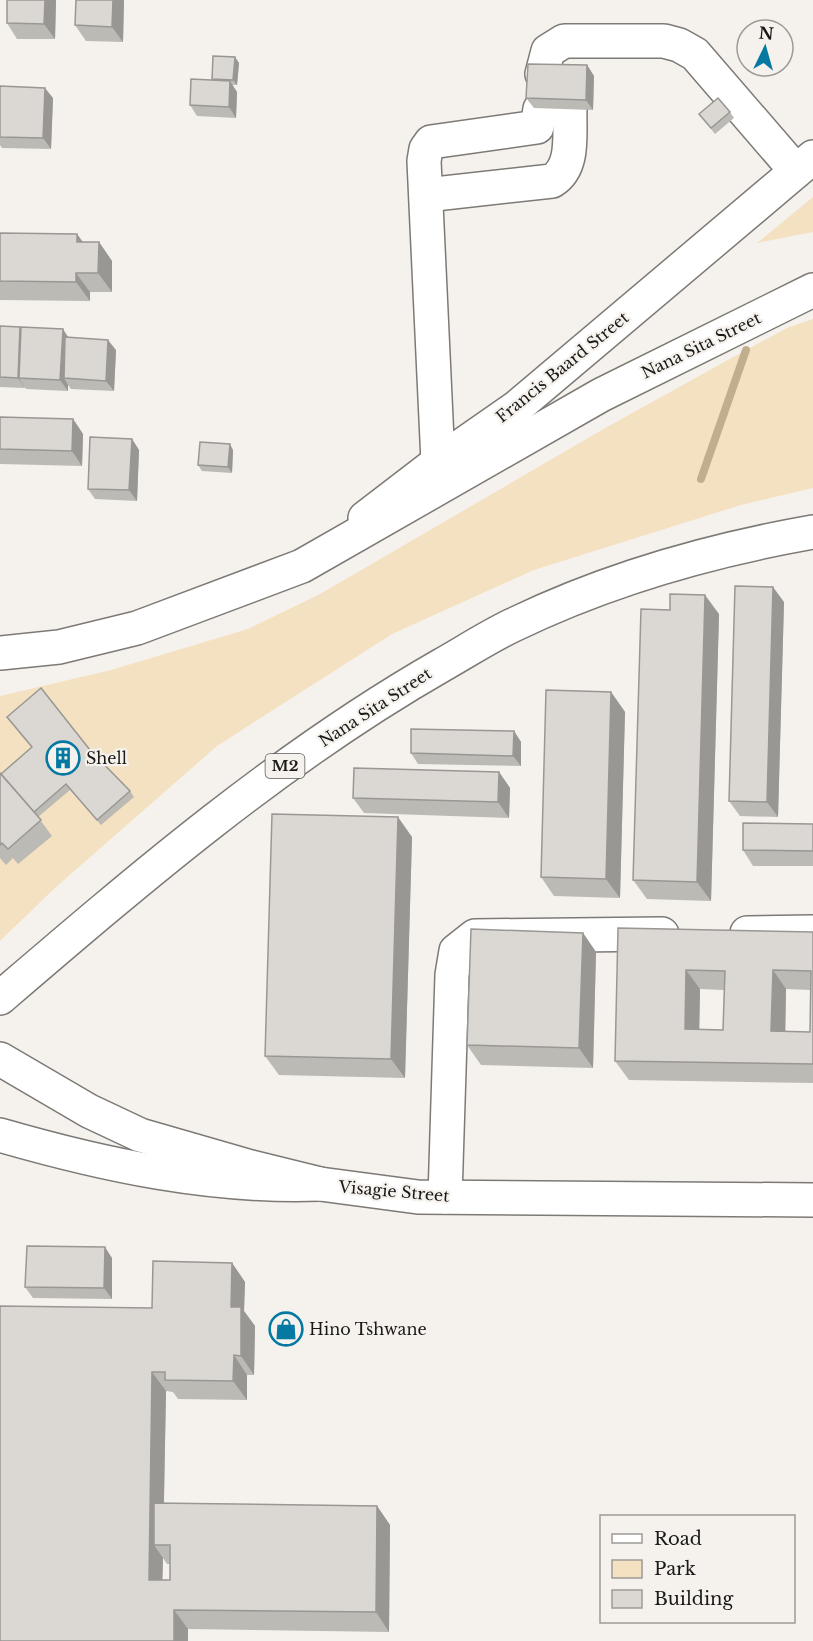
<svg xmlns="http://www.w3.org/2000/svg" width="813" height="1641" font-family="'Libre Baskerville',serif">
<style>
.green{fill:#f4e1c1}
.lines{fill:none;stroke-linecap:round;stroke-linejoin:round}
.stream{stroke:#c1ae8d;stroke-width:8}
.minor-casing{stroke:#7d7a76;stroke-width:36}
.major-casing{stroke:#7d7a76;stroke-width:36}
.minor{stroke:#fff;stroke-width:33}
.major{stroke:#fff;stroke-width:33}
.wall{fill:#bcbab5;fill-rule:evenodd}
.shaded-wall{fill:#999794}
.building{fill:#dbd8d3;stroke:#999794;stroke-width:1.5;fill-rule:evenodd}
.labels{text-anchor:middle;stroke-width:4.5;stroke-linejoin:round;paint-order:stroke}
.shield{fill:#f5f2ed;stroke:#5c5a57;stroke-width:1.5}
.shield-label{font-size:15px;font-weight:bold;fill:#1a1917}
.street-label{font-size:16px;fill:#1a1917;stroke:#f5f2ed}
.poi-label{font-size:16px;fill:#1a1917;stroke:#f5f2ed;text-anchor:start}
</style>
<rect width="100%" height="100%" fill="#f5f2ed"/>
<g class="green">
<polygon points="813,197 813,232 757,243"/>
<polygon points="813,319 813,488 741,505 534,570 392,634 217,746 56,887 0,941 0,696 111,670 248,629 320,594 607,427 746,350 787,328"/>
</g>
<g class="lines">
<polyline class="stream" points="701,479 746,350"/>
<g class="minor-casing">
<g id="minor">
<polyline points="542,74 548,51 564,41 664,41 679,45 695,54 796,171"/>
<path d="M426,195l126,-14c23,-14 17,-47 18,-72"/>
<polyline points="438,462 424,161 426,149 431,142 537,127 540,109"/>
<polyline points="365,518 438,462 517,407 813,157"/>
<polyline points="747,933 813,932"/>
<polyline points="0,1059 89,1111 140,1135 251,1167 320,1184 418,1197 813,1200"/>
<polyline points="445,1197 452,975 456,951 475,936 662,934"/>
</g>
</g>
<g class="major-casing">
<g id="major">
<polyline points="0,653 59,647 137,628 302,566 601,395 813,290"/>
<path d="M0,998c140,-120 281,-241 442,-333 23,-13 46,-28 71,-40 93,-45 198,-75 300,-93"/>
<path d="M0,1135c104,30 211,53 320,49"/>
</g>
</g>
<use href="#minor" class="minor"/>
<use href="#major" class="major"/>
</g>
<g class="wall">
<polygon points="56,0 55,39 17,39 7,23"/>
<polygon points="76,0 124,0 123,42 86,41 75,25"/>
<polygon points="235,57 239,63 237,85 232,85 237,92 236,118 197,116 190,105 213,80 212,79"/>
<polygon points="587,65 594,76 593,110 534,108 526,98"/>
<polygon points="0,86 53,98 51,149 2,148 0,145"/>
<polygon points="730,112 734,118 715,134 699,114"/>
<polygon points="0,233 77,234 83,242 99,242 112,261 112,292 90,292 90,301 0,300"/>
<polygon points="0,326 69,337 116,350 114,391 71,389 68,385 68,391 26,389 25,387 25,388 0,387"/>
<polygon points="0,417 73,419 83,434 82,466 0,464"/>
<polygon points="132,439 139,450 137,501 95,499 88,489"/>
<polygon points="233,450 232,473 202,471 198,465"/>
<polygon points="784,602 778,817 740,816 729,801"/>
<polygon points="719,614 711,901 647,899 633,880"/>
<polygon points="611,692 625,712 620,898 554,896 541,877"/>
<polygon points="7,717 90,750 130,791 134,797 101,825 70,790 38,817 52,836 18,864 13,858 6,865 0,858 0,773 1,774 32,747"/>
<polygon points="514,731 521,742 521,766 418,764 411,753"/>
<polygon points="499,772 510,788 509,818 364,813 353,798"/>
<polygon points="813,824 813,866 753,866 743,850"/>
<polygon points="412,837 405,1078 279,1075 265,1056"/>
<path d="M618,928l195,4v151l-184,-3 -14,-19zM700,989l24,1 -1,40 -24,-1zM786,989l25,1 -1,42h-25z"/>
<polygon points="583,933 596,952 593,1068 481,1065 467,1045"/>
<polygon points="112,1258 112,1299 33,1298 25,1287"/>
<path d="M232,1263l13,19 -1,29 11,15 -1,49h-7v25l-69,-1 -5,-7 -7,-1 -2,112 213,3 13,19 -1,107 -201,-3v12h-188l152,-333zM163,1558l4,6h3v16h-8z"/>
</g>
<g class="shaded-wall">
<polygon points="45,0 56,0 55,39 44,24"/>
<polygon points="113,0 124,0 123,42 112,27"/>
<polygon points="235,57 239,63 237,85 233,80"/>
<polygon points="587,65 594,76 593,110 586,100"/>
<polygon points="230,81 237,92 236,118 229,107"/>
<polygon points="45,88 53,98 51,149 43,138"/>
<polygon points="77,234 90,253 77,242"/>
<polygon points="99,242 112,261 112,292 98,273"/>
<polygon points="76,273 90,292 90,301 76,282"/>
<polygon points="20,327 27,338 19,378 25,388 18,378"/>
<polygon points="63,329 70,340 64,378 68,385 68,391 60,380"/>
<polygon points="108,340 116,350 114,391 106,381"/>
<polygon points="73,419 83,434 82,466 72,451"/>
<polygon points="132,439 139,450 137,501 129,490"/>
<polygon points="230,444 233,450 232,473 228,467"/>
<polygon points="773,587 784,602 778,817 767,802"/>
<polygon points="705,595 719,614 711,901 697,882"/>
<polygon points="611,692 625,712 620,898 606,879"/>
<polygon points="514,731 521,742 521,766 513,756"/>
<polygon points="499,772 510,788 509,818 498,802"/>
<polygon points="398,817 412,837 405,1078 391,1059"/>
<polygon points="583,933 596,952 593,1068 579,1048"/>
<polygon points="686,970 700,989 699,1048 685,1029"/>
<polygon points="773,970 786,989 785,1051 771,1031"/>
<polygon points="105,1247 112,1258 112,1299 104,1288"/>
<polygon points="232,1263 245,1282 244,1311 255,1326 254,1375 241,1356 231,1307"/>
<polygon points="234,1355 247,1375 247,1400 233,1381"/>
<polygon points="152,1372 166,1391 163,1545 154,1545 163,1558 162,1599 149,1580"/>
<polygon points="377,1506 390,1525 389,1632 376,1612"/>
<polygon points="174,1610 188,1629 188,1641 174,1641"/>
</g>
<g class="building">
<polygon points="7,0 45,0 44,24 7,23"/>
<polygon points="76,0 113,0 112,27 75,25"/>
<polygon points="213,56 235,57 233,80 212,79"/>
<polygon points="528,64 587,65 586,100 526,98"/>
<polygon points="191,79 230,81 229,107 190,105"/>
<polygon points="0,86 45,88 43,138 0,137"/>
<polygon points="718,98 730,112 711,128 699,114"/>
<polygon points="0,233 77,234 77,242 99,242 98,273 76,273 76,282 0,281"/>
<polygon points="0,326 20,327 18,378 0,377"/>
<polygon points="21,327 63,329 60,380 19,378"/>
<polygon points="65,337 108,340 106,381 64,378"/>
<polygon points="0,417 73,419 72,451 0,449"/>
<polygon points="90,437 132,439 129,490 88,489"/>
<polygon points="200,442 230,444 228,467 198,465"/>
<polygon points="735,586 773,587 767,802 729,801"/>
<polygon points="670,594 705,595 697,882 633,880 641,609 670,610"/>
<polygon points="41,688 90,750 130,791 97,820 66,784 34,812 1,774 32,747 7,717"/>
<polygon points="546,690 611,692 606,879 541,877"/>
<polygon points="411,729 514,731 513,756 411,753"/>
<polygon points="354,768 499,772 498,802 353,798"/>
<polygon points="0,773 41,820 8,849 2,843 0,845"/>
<polygon points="272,814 398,817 391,1059 265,1056"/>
<polygon points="743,823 813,824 813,851 743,850"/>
<path d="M618,928l195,4v132l-198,-3zM686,970l39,1 -2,59 -38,-1zM773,970l38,1 -1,61 -39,-1z"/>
<polygon points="471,929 583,933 579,1048 467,1045"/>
<polygon points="27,1246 105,1247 104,1288 25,1287"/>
<polygon points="153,1261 232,1263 231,1307 241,1307 241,1356 234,1355 233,1381 165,1380 165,1372 152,1372 149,1580 170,1580 170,1545 154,1545 154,1503 377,1506 376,1612 174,1610 174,1641 0,1641 0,1306 152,1308"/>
</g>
<defs>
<g id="building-ring" transform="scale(1.725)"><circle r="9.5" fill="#f5f2ed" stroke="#0579a2" stroke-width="1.5"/><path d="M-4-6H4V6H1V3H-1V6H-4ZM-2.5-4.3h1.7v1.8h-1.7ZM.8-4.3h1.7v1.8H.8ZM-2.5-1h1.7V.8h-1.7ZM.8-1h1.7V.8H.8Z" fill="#0579a2"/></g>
<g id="shop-ring" transform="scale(1.725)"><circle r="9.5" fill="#f5f2ed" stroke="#0579a2" stroke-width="1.5"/><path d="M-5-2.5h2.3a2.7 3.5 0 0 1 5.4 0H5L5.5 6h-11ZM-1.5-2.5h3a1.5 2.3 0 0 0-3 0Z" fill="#0579a2"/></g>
</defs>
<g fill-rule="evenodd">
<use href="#building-ring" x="63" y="758"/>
<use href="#shop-ring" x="286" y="1329"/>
</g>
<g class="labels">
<rect class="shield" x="265.5" y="754" width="39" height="24" rx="4.5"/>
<g class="shield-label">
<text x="285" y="771">M2</text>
</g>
<g class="street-label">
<text transform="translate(701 345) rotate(-26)" y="6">Nana Sita Street</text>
<text transform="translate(562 367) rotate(-39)" y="6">Francis Baard Street</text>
<text transform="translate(375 707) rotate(-33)" y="6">Nana Sita Street</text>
<text transform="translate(394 1191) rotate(5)" y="6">Visagie Street</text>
</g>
<g class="poi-label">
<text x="86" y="764">Shell</text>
<text x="309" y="1335">Hino Tshwane</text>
</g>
</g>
<rect x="600" y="1515" width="195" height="108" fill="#f5f2ed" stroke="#9d9b97" stroke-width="1.5"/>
<rect x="612" y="1534" width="30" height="9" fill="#ffffff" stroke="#9d9b97" stroke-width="1.5"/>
<text x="654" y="1545" font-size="18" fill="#1a1917">Road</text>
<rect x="612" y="1560" width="30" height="18" fill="#f4e1c1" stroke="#9d9b97" stroke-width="1.5"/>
<text x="654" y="1575" font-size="18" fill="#1a1917">Park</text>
<rect x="612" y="1590" width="30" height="18" fill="#dbd8d3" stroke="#9d9b97" stroke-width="1.5"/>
<text x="654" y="1605" font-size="18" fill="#1a1917">Building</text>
<g transform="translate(765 48) rotate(5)"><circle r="28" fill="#f5f2ed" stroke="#9d9b97" stroke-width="1.5"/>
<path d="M0-4.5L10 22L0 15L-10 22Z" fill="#0579a2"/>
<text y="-9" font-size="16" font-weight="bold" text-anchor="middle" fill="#1a1917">N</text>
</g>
</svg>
